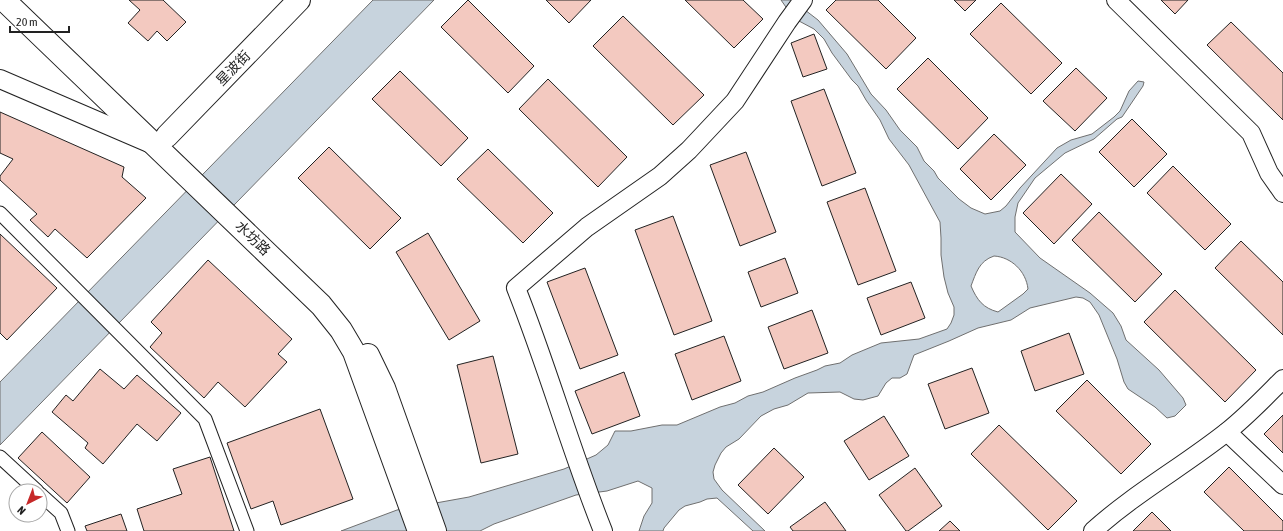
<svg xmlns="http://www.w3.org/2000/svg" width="1283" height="531" font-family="'Asap Condensed','Noto Sans SC',sans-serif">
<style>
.water{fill:#c7d3dd;stroke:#6f6f6f;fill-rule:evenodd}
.building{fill:#f3c9c0;stroke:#222}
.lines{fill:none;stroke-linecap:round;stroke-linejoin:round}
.pedestrian-casing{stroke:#222;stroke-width:15}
.minor-casing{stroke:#222;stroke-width:20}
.tertiary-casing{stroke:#222;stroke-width:24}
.pedestrian{stroke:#fff;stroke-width:13}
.minor{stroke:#fff;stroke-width:18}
.tertiary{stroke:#fff;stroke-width:22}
.labels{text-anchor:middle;stroke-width:3;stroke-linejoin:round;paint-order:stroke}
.street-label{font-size:14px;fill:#222;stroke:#fff}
</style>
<rect width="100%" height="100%" fill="#fff"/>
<g class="water">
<polygon points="373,0 434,0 0,445 0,382"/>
<path d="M781,0h14l10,10 13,10 29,34 24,40 15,16 14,20 17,17 7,14 10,10 4,7 21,21 12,9 14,6 15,-3 6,-5 14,-18 37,-40 14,-8 21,-6 22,-17 6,-6 9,-20 9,-10 6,1 -1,4 -21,31 -5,2 -23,20 -29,14 -30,25 -17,25 -3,14v15l25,26 50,35 23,20 8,13 5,14 33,30 24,28 3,7 -11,11 -8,2 -12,-11 -27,-18 -4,-7 -7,-23 -18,-44 -9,-13 -7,-4 -7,-1 -46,11 -19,12 -33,8 -29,13 -35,14 -7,19 -7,4h-8l-6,5 -8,13 -15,4 -9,-1 -14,-7 -32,1 -20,12 -14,4 -13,7 -22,23 -13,8 -5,6 -6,12 -2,7 1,7 8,11 43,41h-12l-36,-33 -10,1 -7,3 -15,4 -6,4 -15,18 -1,3h-24l5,-15 8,-13v-15l-14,-7 -31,10 -31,4 -82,29 -14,7h-139l56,-21 72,-13 95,-28 32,-14 12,-10 7,-14h16l31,-6h15l43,-18 15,-4 13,-7 15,-4 32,-14 22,-8 8,-4 15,-3 12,-8 29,-12 38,-4 28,-10 4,-6 3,-8v-8l-6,-14 -4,-16 -3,-22v-17l-1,-16 -31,-57 -20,-26 -9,-19 -14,-20 -8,-14 -6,-6 -20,-27 -8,-14 -10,-10 -15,-8 -5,-4 -6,-7zM994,256c17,1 32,15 34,33l-5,5 -25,18c-15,-4 -21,-12 -27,-26 5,-13 8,-25 23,-30z"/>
</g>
<g class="building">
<polygon points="129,0 163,0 186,22 167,41 157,31 148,41 128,23 140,10"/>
<polygon points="468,0 534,66 508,93 441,27"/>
<polygon points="546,0 591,0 569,23"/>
<polygon points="685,0 743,0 763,19 734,48"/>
<polygon points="836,0 878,0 916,38 886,69 826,10"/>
<polygon points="954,0 976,0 965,11"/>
<polygon points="1161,0 1188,0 1175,14"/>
<polygon points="1001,3 1062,63 1031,94 970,34"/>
<polygon points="623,16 704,95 673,125 593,46"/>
<polygon points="1231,22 1283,73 1283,120 1207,45"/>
<polygon points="814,34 827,69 803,77 791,43"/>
<polygon points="928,58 988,118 958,149 897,89"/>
<polygon points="1076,68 1107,98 1075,131 1043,101"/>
<polygon points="400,71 468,138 441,166 372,99"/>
<polygon points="548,79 627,157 598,187 519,109"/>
<polygon points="824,89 856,173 822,186 791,101"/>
<polygon points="0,112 124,167 122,177 146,198 87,258 55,229 48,237 30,220 37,214 0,180 0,176 13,159 0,153"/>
<polygon points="1132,119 1167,154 1134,187 1099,152"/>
<polygon points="994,134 1026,165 991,200 960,169"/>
<polygon points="329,147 401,218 370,249 298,178"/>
<polygon points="488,149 553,213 523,243 457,179"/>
<polygon points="746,152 776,232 740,246 710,165"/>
<polygon points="1173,166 1231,224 1205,250 1147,193"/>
<polygon points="1061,174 1092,204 1054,244 1023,213"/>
<polygon points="865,188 896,271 858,285 827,202"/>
<polygon points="1099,212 1162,274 1135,302 1072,240"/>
<polygon points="673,216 712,321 674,335 635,230"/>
<polygon points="428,233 480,321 449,340 396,252"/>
<polygon points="0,234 57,288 7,340 0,333"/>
<polygon points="1241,241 1283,282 1283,335 1215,268"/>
<polygon points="785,258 798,293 761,307 748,272"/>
<polygon points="208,260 292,339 278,354 287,362 245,407 218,382 204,398 150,347 162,333 151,322"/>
<polygon points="585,268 618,355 580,369 547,282"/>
<polygon points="911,282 925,318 881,335 867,298"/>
<polygon points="1175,290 1256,370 1225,402 1144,322"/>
<polygon points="812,310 828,353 784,369 768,327"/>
<polygon points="1069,333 1084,374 1035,391 1021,351"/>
<polygon points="724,336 741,381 692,400 675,354"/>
<polygon points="493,356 518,454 481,463 457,365"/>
<polygon points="972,368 989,413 945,429 928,384"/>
<polygon points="100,369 124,389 137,375 181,413 157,441 137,424 103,464 85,448 88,443 52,412 66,395 73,401"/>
<polygon points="624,372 640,416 592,434 575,391"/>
<polygon points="1087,380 1151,444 1121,474 1056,411"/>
<polygon points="320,409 353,499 281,525 273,501 251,509 227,443"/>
<polygon points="1283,415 1283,453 1264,434"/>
<polygon points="884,416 909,456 869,480 844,441"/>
<polygon points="999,425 1077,501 1048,530 971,454"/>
<polygon points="42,432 90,477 67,503 18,458"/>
<polygon points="774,448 804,477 768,514 738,485"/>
<polygon points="210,457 234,531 144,531 137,509 182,494 173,469"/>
<polygon points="1229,467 1283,521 1283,531 1244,531 1204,492"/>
<polygon points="915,468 942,506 908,531 906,531 879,495"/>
<polygon points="825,502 846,531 793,531 790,527"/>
<polygon points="1152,512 1171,531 1133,531"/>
<polygon points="121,514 127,531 87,531 85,526"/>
<polygon points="950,521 960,531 939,531"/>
</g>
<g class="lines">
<g class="pedestrian-casing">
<g id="pedestrian">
<polyline points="0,213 205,419 247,531"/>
<polyline points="0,457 37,491"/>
<polyline points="40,494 61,513 68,531"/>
</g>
</g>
<g class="minor-casing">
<g id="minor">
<polyline points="1116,0 1251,133 1269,173 1283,193"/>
<polyline points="0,79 149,143"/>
<polyline points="1227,432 1283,485"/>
<path d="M603,531c-32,-80 -55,-163 -87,-243l71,-61 73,-51 29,-26 46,-49 52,-79 16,-22"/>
<path d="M1093,531c42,-38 91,-65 135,-100 20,-16 37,-34 55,-52"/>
</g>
</g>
<g class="tertiary-casing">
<g id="tertiary">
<polyline points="4,0 321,305 341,330 354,352 419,531"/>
<polyline points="167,136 299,0"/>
<polyline points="368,355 384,388 435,531"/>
</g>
</g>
<use href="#pedestrian" class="pedestrian"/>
<use href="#minor" class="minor"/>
<use href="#tertiary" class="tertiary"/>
</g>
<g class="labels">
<g class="street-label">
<text transform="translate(233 68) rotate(-46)" y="5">星波街</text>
<text transform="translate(253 238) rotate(44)" y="5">水坊路</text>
</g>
</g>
<g transform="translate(28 503) rotate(222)"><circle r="19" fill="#ffffff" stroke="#a7a7a7"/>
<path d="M0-3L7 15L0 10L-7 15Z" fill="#c62828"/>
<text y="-6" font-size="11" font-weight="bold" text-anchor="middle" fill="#222222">N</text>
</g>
<path d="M10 26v6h59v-6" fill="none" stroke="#222222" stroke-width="2"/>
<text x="16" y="26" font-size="12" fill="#222222" stroke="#ffffff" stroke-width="3" paint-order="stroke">20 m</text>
</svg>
